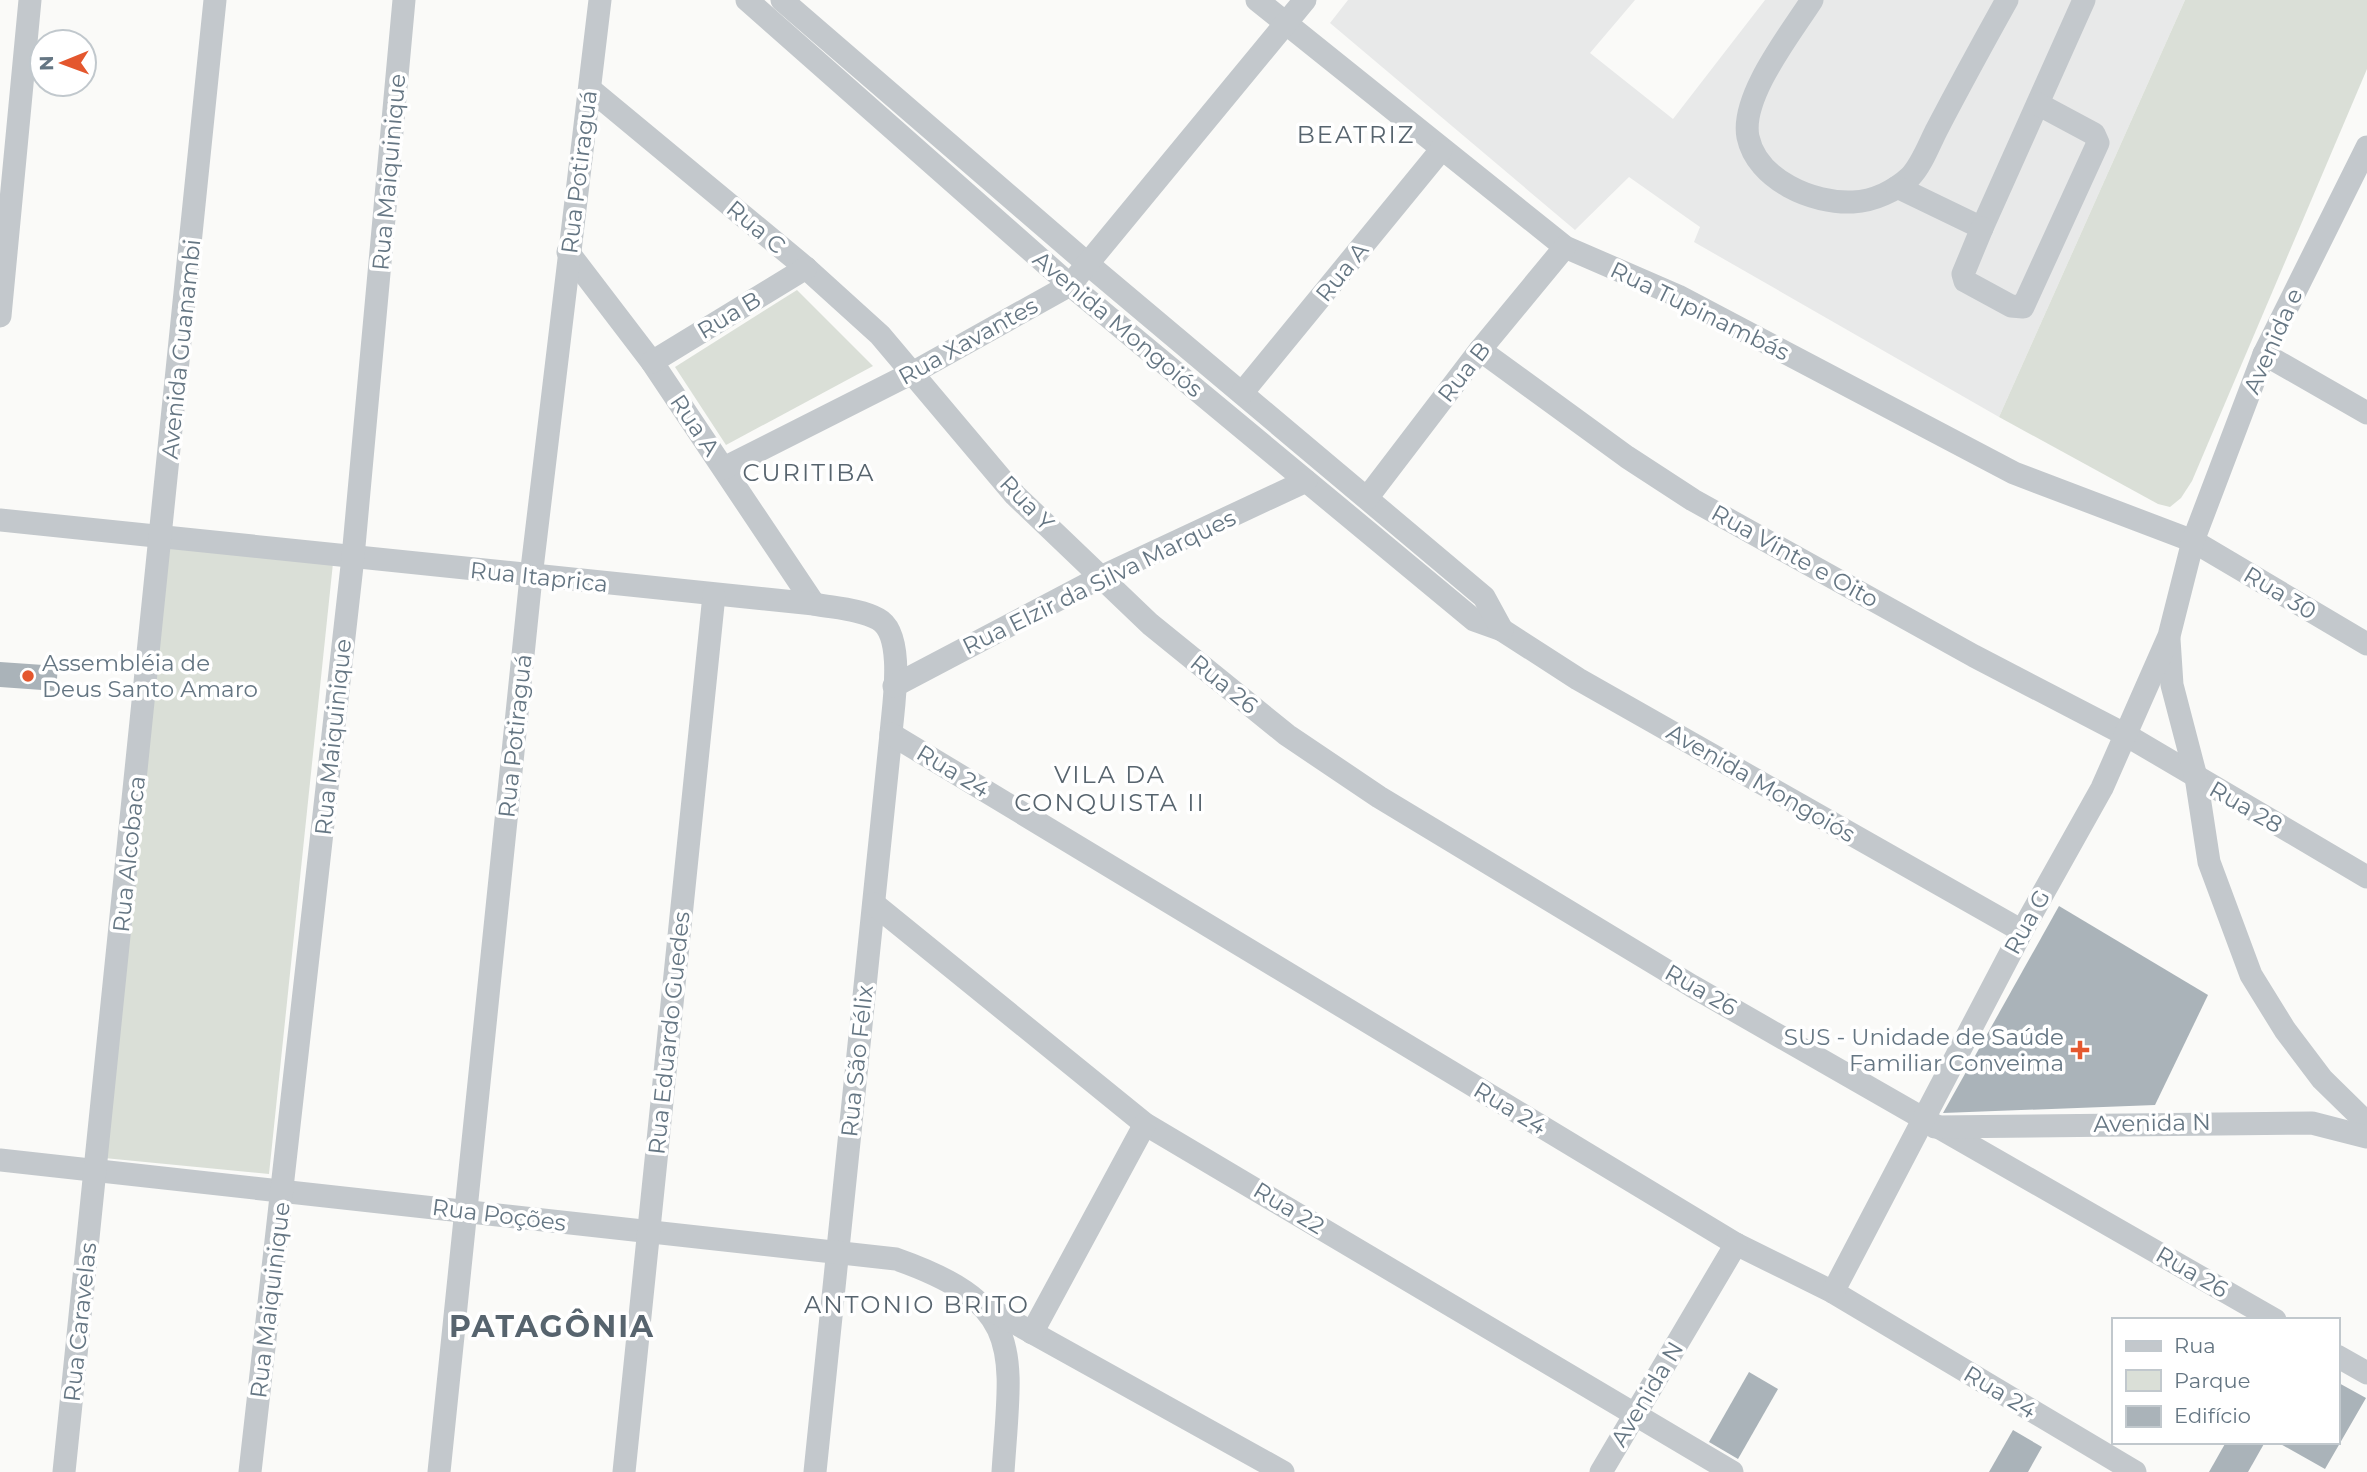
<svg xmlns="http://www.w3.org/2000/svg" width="2367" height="1472" font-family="Montserrat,sans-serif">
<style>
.built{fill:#e8e9e9}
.green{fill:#dadfd7}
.building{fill:#aab3b9}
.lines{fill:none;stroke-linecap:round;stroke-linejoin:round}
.minor{stroke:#c3c8cc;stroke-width:23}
.poi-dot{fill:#e4572e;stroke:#fff;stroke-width:2.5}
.labels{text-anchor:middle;stroke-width:7;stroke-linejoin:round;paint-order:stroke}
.street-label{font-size:23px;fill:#657683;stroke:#fff}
.poi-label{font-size:23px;fill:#657683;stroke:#fff;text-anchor:start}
.neighbourhood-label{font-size:24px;letter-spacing:2px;fill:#57646e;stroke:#fff}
.district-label{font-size:30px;font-weight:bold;letter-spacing:2px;fill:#57646e;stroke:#fff}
</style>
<rect width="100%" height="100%" fill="#fafaf8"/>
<polygon class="built" points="1348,0 1635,0 1590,53 1673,119 1765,0 2185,0 1999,417 1694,242 1700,227 1629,177 1575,230 1330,23"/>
<g class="green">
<polygon points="2185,0 2367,0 2367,69 2192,481 2181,498 2170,507 2158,504 1999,417"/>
<polygon points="797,290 873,366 726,445 675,367"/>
<polygon points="166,548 333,563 269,1174 104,1158"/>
</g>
<g class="building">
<polygon points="0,662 58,666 56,691 0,687"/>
<polygon points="2059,906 2208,995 2155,1105 1943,1113"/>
<polygon points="1749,1372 1778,1389 1738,1459 1709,1442"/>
<polygon points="2337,1382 2366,1398 2325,1469 2277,1442 2337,1442"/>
<polygon points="2013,1430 2042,1447 2028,1472 1989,1472"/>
<polygon points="2226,1442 2265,1442 2248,1472 2209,1472"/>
</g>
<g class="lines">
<g class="minor">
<polyline points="747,0 1070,285 1474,620 1502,630 1578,679 2022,931"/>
<polyline points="782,0 1089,265 1484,597 1502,630"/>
<polyline points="1257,0 1565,247 1678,296 2014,473 2193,541 2367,644"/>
<path d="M1812,0c-21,33 -72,97 -64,137 9,43 65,67 105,65 21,-1 42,-11 57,-25 11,-11 19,-32 26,-46 23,-44 47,-88 71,-131"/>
<polyline points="590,89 806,268 880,335 1015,495 1150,624 1287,735 1379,797 1692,986 2275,1320"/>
<polyline points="1897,187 1982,228 2084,0"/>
<polyline points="1982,228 1963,274 1965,281 2011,306 2023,307 2098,143 2094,134 2038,104"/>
<polyline points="568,252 652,362 814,604"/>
<polyline points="0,316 30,0"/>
<polyline points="1480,350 1627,457 1693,500 1974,656 2126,735 2367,877"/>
<polyline points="2264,354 2367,413"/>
<polyline points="652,362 806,268"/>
<polyline points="1242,393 1441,150"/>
<polyline points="724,468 914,372 1070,285 1305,0"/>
<polyline points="1367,498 1480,350 1565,247"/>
<path d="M0,520l814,84c19,4 46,5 64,15 28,15 15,87 13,115l-76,738"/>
<polyline points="2169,639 2172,685 2196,777 2209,862 2251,975 2285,1030 2322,1079 2367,1123"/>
<polyline points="894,686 1101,577 1306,481"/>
<polyline points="891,734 1736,1244 1833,1292 2135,1472"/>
<polyline points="874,904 1145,1124 1732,1472"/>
<polyline points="1935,1127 2312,1123 2367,1137"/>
<path d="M0,1160l896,99c131,46 115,92 107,213"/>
<polyline points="1833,1292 2022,931 2102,788 2169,636 2193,541 2264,354 2367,147"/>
<polyline points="988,1308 1283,1472"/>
<polyline points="1032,1333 1145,1124"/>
<polyline points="2337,1356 2367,1373"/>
<polyline points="64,1472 215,0"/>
<polyline points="250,1472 353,557 404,0"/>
<polyline points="439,1472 531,577 600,0"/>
<polyline points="624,1472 714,595"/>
<polyline points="1601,1472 1736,1244"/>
</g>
</g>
<g class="poi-dot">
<circle cx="28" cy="676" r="7"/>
<path d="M2076.5 1039.5h7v7h7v7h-7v7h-7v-7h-7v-7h7z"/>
</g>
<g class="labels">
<g class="street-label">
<text transform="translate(389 172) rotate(-85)" y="8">Rua Maiquinique</text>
<text transform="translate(579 172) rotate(-83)" y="8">Rua Potiraguá</text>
<text transform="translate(756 227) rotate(40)" y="8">Rua C</text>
<text transform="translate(1342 272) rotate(-51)" y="8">Rua A</text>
<text transform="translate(1700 311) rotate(26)" y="8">Rua Tupinambás</text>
<text transform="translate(729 315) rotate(-31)" y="8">Rua B</text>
<text transform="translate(1118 324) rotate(40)" y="8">Avenida Mongoiós</text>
<text transform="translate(968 341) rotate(-29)" y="8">Rua Xavantes</text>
<text transform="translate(2273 341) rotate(-66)" y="8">Avenida e</text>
<text transform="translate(181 349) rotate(-84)" y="8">Avenida Guanambi</text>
<text transform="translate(1464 372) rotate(-52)" y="8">Rua B</text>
<text transform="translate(695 425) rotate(56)" y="8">Rua A</text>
<text transform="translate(1027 503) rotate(46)" y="8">Rua Y</text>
<text transform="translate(1795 556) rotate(29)" y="8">Rua Vinte e Oito</text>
<text transform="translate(539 577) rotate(6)" y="8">Rua Itaprica</text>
<text transform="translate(1099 582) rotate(-26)" y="8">Rua Elzir da Silva Marques</text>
<text transform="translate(2280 593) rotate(31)" y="8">Rua 30</text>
<text transform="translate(1224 684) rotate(39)" y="8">Rua 26</text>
<text transform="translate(515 736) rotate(-84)" y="8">Rua Potiraguá</text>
<text transform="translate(333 737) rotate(-84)" y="8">Rua Maiquinique</text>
<text transform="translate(953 771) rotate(31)" y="8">Rua 24</text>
<text transform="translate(1761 783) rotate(30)" y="8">Avenida Mongoiós</text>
<text transform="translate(2246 807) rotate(30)" y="8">Rua 28</text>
<text transform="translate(129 854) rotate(-84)" y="8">Rua Alcobaca</text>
<text transform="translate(2027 922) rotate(-61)" y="8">Rua G</text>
<text transform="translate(1701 990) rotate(30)" y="8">Rua 26</text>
<text transform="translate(669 1033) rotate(-84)" y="8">Rua Eduardo Guedes</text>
<text transform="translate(857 1061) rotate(-84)" y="8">Rua São Félix</text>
<text transform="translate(1510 1108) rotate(31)" y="8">Rua 24</text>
<text transform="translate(2152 1123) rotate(-1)" y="8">Avenida N</text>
<text transform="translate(1289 1208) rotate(31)" y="8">Rua 22</text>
<text transform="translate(499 1215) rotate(7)" y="8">Rua Poções</text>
<text transform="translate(2192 1272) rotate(30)" y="8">Rua 26</text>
<text transform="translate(270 1300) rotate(-83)" y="8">Rua Maiquinique</text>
<text transform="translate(80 1322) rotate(-84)" y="8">Rua Caravelas</text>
<text transform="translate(2000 1392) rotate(31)" y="8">Rua 24</text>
<text transform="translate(1647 1394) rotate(-59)" y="8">Avenida N</text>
</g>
<g class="poi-label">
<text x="42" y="671">Assembléia de<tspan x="42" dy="26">Deus Santo Amaro</tspan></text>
<text x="2064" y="1045" text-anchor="end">SUS - Unidade de Saúde<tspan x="2064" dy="26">Familiar Conveima</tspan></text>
</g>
<g class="neighbourhood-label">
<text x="1356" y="143">BEATRIZ</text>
<text x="809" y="481">CURITIBA</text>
<text x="1110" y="783">VILA DA<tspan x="1110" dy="28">CONQUISTA II</tspan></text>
<text x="917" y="1313">ANTONIO BRITO</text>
</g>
<g class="district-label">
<text x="552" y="1337">PATAGÔNIA</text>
</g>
</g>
<rect x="2112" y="1318" width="228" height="126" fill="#ffffff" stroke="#c1c8cd" stroke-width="2"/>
<rect x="2126" y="1341" width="35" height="10" fill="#c3c8cc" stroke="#c1c8cd" stroke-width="2"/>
<text x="2174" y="1353" font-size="21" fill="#657683">Rua</text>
<rect x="2126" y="1370" width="35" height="21" fill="#dadfd7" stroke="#c1c8cd" stroke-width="2"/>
<text x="2174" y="1388" font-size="21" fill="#657683">Parque</text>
<rect x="2126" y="1406" width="35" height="21" fill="#aab3b9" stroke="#c1c8cd" stroke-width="2"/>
<text x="2174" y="1423" font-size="21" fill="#657683">Edifício</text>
<g transform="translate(63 63) rotate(269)"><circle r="33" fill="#ffffff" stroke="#c1c8cd" stroke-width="2"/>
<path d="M0-5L12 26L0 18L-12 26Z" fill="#e4572e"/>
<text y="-10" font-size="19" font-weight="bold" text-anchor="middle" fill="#657683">N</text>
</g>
</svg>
